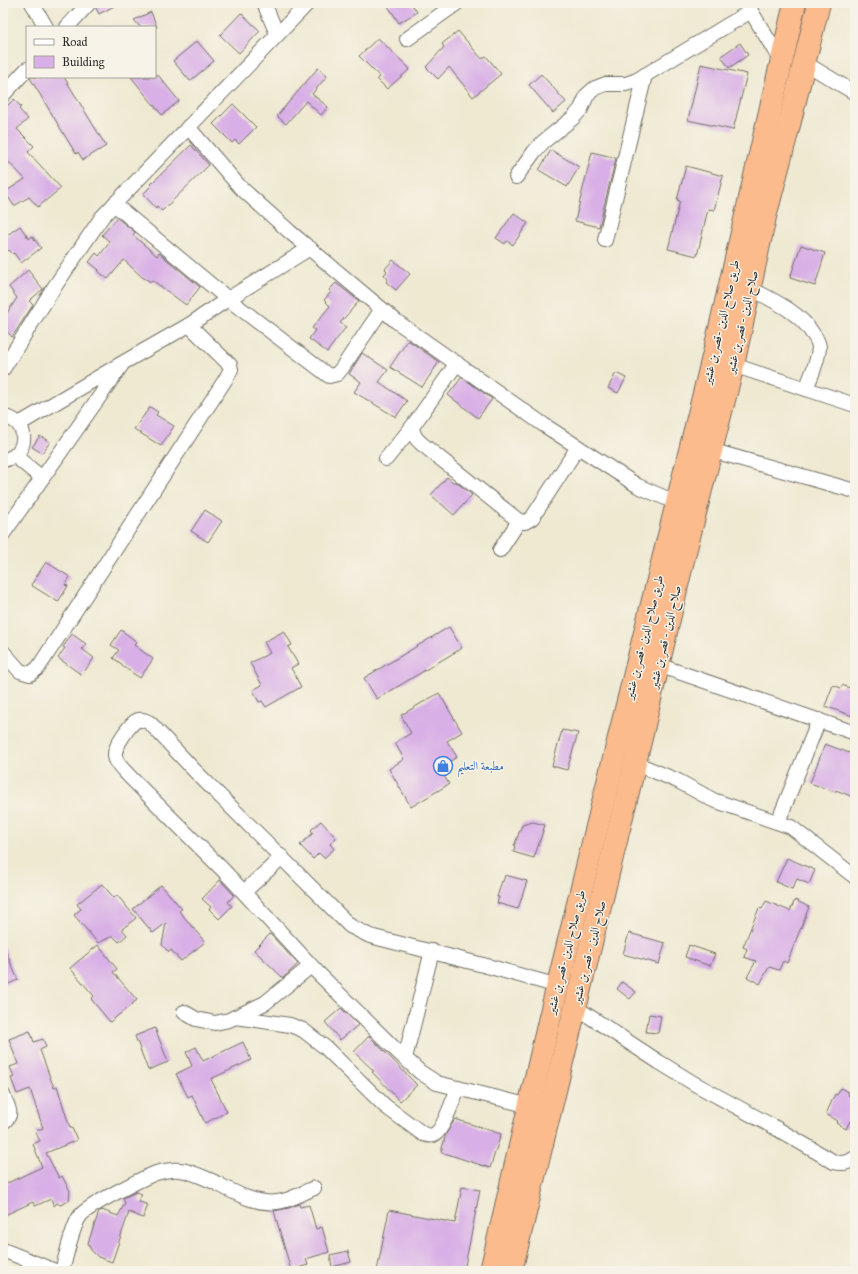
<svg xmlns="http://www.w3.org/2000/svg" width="858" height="1274" font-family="'IM FELL Great Primer',Amiri,serif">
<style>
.building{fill:#d8afe6}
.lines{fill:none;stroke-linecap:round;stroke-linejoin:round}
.street-casing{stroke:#706e65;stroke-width:16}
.highway-casing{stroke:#706e65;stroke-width:24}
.street{stroke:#fff;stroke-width:14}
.highway{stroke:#fbbb8d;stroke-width:22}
.labels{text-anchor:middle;stroke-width:3;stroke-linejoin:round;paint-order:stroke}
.street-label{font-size:12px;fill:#2b2b2b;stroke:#f7f3e8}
.shop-label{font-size:12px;fill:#366cbe;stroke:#f7f3e8;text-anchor:start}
</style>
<rect width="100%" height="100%" fill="#f7f3e8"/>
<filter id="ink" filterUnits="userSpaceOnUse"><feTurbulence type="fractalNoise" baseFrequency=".025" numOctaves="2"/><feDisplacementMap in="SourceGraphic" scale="8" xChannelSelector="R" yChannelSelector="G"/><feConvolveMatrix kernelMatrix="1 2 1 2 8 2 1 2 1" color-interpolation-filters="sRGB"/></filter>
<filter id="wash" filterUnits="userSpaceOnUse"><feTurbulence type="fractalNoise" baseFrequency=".012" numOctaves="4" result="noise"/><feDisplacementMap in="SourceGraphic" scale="16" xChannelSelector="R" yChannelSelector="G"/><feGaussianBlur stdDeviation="0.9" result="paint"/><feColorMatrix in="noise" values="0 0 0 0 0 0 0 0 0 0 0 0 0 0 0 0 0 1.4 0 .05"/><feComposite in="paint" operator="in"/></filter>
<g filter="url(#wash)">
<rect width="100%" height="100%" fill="#efe9d2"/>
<g id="blocks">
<g class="building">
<polygon points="97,3 120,3 99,14 96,8"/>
<polygon points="393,3 411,3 417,12 399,23 388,6"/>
<polygon points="151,12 157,27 140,27 134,20"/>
<polygon points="241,13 260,31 239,53 220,35"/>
<polygon points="458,31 482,59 486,56 501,74 473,97 449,67 438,79 426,67 444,47 442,44"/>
<polygon points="378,38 410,69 387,89 377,79 380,77 359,56"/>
<polygon points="197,41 214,61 190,81 173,61"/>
<polygon points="740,43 748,55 729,68 721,56"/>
<polygon points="701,64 747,74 733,130 688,120"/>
<polygon points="318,68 327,76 312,94 328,107 321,115 306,101 286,124 277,116"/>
<polygon points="541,74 566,102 553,113 529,85"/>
<polygon points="155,75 158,75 179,101 162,115 131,77 155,77"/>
<polygon points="31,77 64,77 106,146 83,160 78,152 76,154 30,78"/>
<polygon points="14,99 21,107 19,109 28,119 17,129 34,146 28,152 61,188 38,207 29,197 14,206 5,192 25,179 3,156 3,110"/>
<polygon points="233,104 256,127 239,144 235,140 232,143 213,124"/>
<polygon points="191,145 209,165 162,211 157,206 156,208 143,194 151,186 150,185"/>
<polygon points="551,150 579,167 567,187 539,170"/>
<polygon points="592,152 616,158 599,227 575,221"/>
<polygon points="686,166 723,176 714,210 708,209 697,256 668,249 680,201 677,200"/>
<polygon points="514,213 528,223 513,245 507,241 505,244 496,238"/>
<polygon points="117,218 135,232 133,235 157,256 159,253 200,287 186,305 152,280 151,282 142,277 124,260 108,279 98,271 99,270 89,262 96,253 99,256 110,242 102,235"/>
<polygon points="20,226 29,239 32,236 41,248 21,263 14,253 13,254 9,250 3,254 3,238"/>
<polygon points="801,245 825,253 815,286 790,278"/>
<polygon points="393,260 410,274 396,290 386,282 388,279 384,275 387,271 385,269"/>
<polygon points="28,270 43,289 29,301 33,305 12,337 3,327 3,319 17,298 9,287"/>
<polygon points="336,283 359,301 340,323 346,327 327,352 309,339 315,330 312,328 330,306 324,300 331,292 329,290"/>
<polygon points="408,340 439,362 422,387 390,367"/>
<polygon points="362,353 388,370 379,382 407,401 396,417 354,392 361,382 349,374"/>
<polygon points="616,373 626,378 618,393 608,388"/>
<polygon points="462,377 492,399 478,418 448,395"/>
<polygon points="150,407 158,412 156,415 174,426 161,446 134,429"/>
<polygon points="40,436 50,442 42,453 32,447"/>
<polygon points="447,477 454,483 455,481 472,495 454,515 431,495"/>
<polygon points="205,510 222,521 208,542 191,531"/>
<polygon points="46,562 70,577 65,585 68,586 58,602 31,585"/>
<polygon points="449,627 462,648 377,699 364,678"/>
<polygon points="121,630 137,642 134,645 153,659 140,678 122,666 123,665 113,658 119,650 111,645"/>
<polygon points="284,631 292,645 288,647 298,664 291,668 301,687 266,707 262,701 259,702 253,690 262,685 250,663 270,653 264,642"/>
<polygon points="72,634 86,644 82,649 94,658 82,675 58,658 65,648 63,647"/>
<polygon points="833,685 841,688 842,685 855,690 855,717 825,706"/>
<polygon points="439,693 462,732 447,741 457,757 439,768 449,784 411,807 389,769 404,759 395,743 411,733 401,715"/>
<polygon points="562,730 578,733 567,770 552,766"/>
<polygon points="825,744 855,755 855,798 836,790 835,792 810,783"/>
<polygon points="321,821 336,838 330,844 334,849 324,858 319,853 313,859 300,845 313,833 311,830"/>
<polygon points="533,822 545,825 534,858 513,852 515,847 514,846 522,825"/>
<polygon points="787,858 815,870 809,884 797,879 792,889 776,882"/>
<polygon points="505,875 527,881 518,909 497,903 499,897 497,897 502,881 503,882"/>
<polygon points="220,880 234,895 228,902 232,906 219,919 209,909 211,907 202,899"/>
<polygon points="102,884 114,898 117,895 136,918 122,929 127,935 119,942 113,936 98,943 74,915 81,909 77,904"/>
<polygon points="161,885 182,909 179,911 205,942 181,961 171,950 169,952 162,945 166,923 153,933 133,909"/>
<polygon points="795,900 809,907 787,963 783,961 779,970 769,967 760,984 747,977 756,961 744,957 747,949 743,947 759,908 762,909 766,901 790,911"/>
<polygon points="629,933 665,943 659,964 623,954"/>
<polygon points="270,934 298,964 283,978 254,950"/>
<polygon points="3,945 18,980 3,986"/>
<polygon points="98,945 117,969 113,972 137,1000 110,1022 91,999 94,996 70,968"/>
<polygon points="689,945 715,954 710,966 685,957"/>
<polygon points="622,982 636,992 630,999 617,989"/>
<polygon points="341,1008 358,1025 340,1040 325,1022"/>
<polygon points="649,1014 661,1016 658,1033 646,1032"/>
<polygon points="155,1028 168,1062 148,1070 135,1036"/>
<polygon points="30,1031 34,1042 43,1039 46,1047 40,1050 54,1088 57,1086 70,1128 72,1128 77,1140 46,1153 59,1178 62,1176 70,1191 69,1201 60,1205 57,1203 54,1206 51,1199 35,1206 33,1202 3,1216 3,1185 42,1167 33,1144 40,1141 35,1131 43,1128 30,1089 17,1094 11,1078 14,1077 10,1067 18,1064 9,1039"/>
<polygon points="369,1036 384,1051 417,1085 400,1101 372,1072 374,1071 354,1052"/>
<polygon points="243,1042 251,1060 211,1079 227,1112 205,1123 192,1095 188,1097 176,1074 192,1066 186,1052 196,1047 203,1061"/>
<polygon points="841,1088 849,1093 848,1095 855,1099 855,1123 850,1121 846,1129 836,1123 838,1121 826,1114 835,1094 837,1095"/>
<polygon points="455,1119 501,1134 490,1168 441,1152 446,1134"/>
<polygon points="462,1187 480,1190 464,1271 377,1271 389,1210 455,1223"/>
<polygon points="136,1192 142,1194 138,1201 148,1205 143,1218 129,1212 112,1262 98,1257 91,1250 88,1243 99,1212 102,1210 118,1216 125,1203 123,1198"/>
<polygon points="299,1204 300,1207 309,1205 316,1229 322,1227 329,1252 306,1259 308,1265 291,1270 274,1211 289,1208"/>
<polygon points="348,1251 351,1262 332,1267 330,1255"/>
</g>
</g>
</g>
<g filter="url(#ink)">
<use href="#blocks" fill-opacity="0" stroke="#706e65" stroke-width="1"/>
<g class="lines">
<g class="street-casing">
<g id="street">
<polyline points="32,3 46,27"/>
<polyline points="264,3 277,34"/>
<polyline points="746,3 781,61"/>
<polyline points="67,27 89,3"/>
<polyline points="407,39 457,3"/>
<polyline points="805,63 855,93"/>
<polyline points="3,95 27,69"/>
<polyline points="188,127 240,187 290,232 396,321 544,425 638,486 677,503"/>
<polyline points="516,177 534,152 543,142 573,118 581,109 587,95 595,88 606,84 626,84 637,80 751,11"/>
<polyline points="114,204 228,299 329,376 337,374 342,368 382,309"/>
<polyline points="605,240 645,75"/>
<path d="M750,288c23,13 49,23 63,46 3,4 6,9 6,14 -1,14 -8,28 -13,41"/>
<path d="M457,363l-45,64c1,8 4,12 10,17l97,77 6,1 7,-4 46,-71"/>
<polyline points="733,365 855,405"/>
<polyline points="3,369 53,289 102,217 308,3"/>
<path d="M3,417c27,2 27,39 0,43"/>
<polyline points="19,424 126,361 189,325 228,299 310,248"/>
<polyline points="710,450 855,491"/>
<polyline points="15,456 42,478"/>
<polyline points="386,459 412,427"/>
<polyline points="3,534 121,366"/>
<polyline points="500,550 519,521"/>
<polyline points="3,652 20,671 30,674 38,668 227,377 231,369 230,365 189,325"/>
<polyline points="658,665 855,733"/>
<polyline points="635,763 678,781 713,800 791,827 855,877"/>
<polyline points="778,822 819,720"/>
<polyline points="244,892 282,857"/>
<path d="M575,1007l84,55 36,22 79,43 60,35c8,2 15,1 21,-4"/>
<polyline points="184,1012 196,1019 215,1023 229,1020 265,1003 311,966"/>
<path d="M235,1017l55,8 13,5 23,18 59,58 38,28c4,1 8,3 12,0 8,-4 19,-36 23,-46"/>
<polyline points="405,1058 432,951"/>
<path d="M3,1095c4,11 12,20 0,27"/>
<path d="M530,1106l-93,-23 -17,-11 -22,-20 -81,-80 -93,-101 -95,-95c-5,-6 -14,-13 -14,-21 -1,-8 15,-32 23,-35 5,-1 8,1 12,3l45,48 155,155 20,10 117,30 71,20"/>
<polyline points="3,1250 55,1271"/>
<path d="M62,1271c4,-14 10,-44 18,-55 7,-10 63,-38 76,-43 7,-2 17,-4 24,-3 11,1 22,7 32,11 20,10 42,24 65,21 13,-1 25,-9 37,-14"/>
</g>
</g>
<g class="highway-casing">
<g id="highway">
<polyline points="491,1271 550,1017 717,341 795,3"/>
<polyline points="511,1271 635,763 684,556 733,365 765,217 790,121 819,3"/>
</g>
</g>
<use href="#street" class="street"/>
<use href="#highway" class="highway"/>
</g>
</g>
<defs>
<g id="shop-ring" transform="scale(1)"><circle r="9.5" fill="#f7f3e8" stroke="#3f7fe0" stroke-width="1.5"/><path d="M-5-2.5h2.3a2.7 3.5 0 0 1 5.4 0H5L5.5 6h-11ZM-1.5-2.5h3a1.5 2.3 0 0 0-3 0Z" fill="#3f7fe0"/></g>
</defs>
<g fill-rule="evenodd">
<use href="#shop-ring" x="443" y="766"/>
</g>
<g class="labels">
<g class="street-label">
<text transform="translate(721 322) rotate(-77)" y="4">طريق صلاح الدين -قصر بن غشير</text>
<text transform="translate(742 322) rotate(-77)" y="4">صلاح الدين - قصر بن غشير</text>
<text transform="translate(644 637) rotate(-76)" y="4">طريق صلاح الدين -قصر بن غشير</text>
<text transform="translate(665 637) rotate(-77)" y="4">صلاح الدين - قصر بن غشير</text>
<text transform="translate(566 952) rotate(-76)" y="4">طريق صلاح الدين -قصر بن غشير</text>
<text transform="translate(589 952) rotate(-76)" y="4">صلاح الدين - قصر بن غشير</text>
</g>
<g class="shop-label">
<text x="457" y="770">مطبعة التعليم</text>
</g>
</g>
<rect width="858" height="1274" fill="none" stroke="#f7f3e8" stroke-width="16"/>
<rect x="26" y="26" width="130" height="52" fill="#f7f3e8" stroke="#a5a39c"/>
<rect x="34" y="39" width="20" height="6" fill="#ffffff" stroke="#a5a39c"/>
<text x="62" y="46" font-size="12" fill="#2b2b2b">Road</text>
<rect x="34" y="56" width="20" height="12" fill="#d8afe6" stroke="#a5a39c"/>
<text x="62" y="66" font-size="12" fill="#2b2b2b">Building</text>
</svg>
